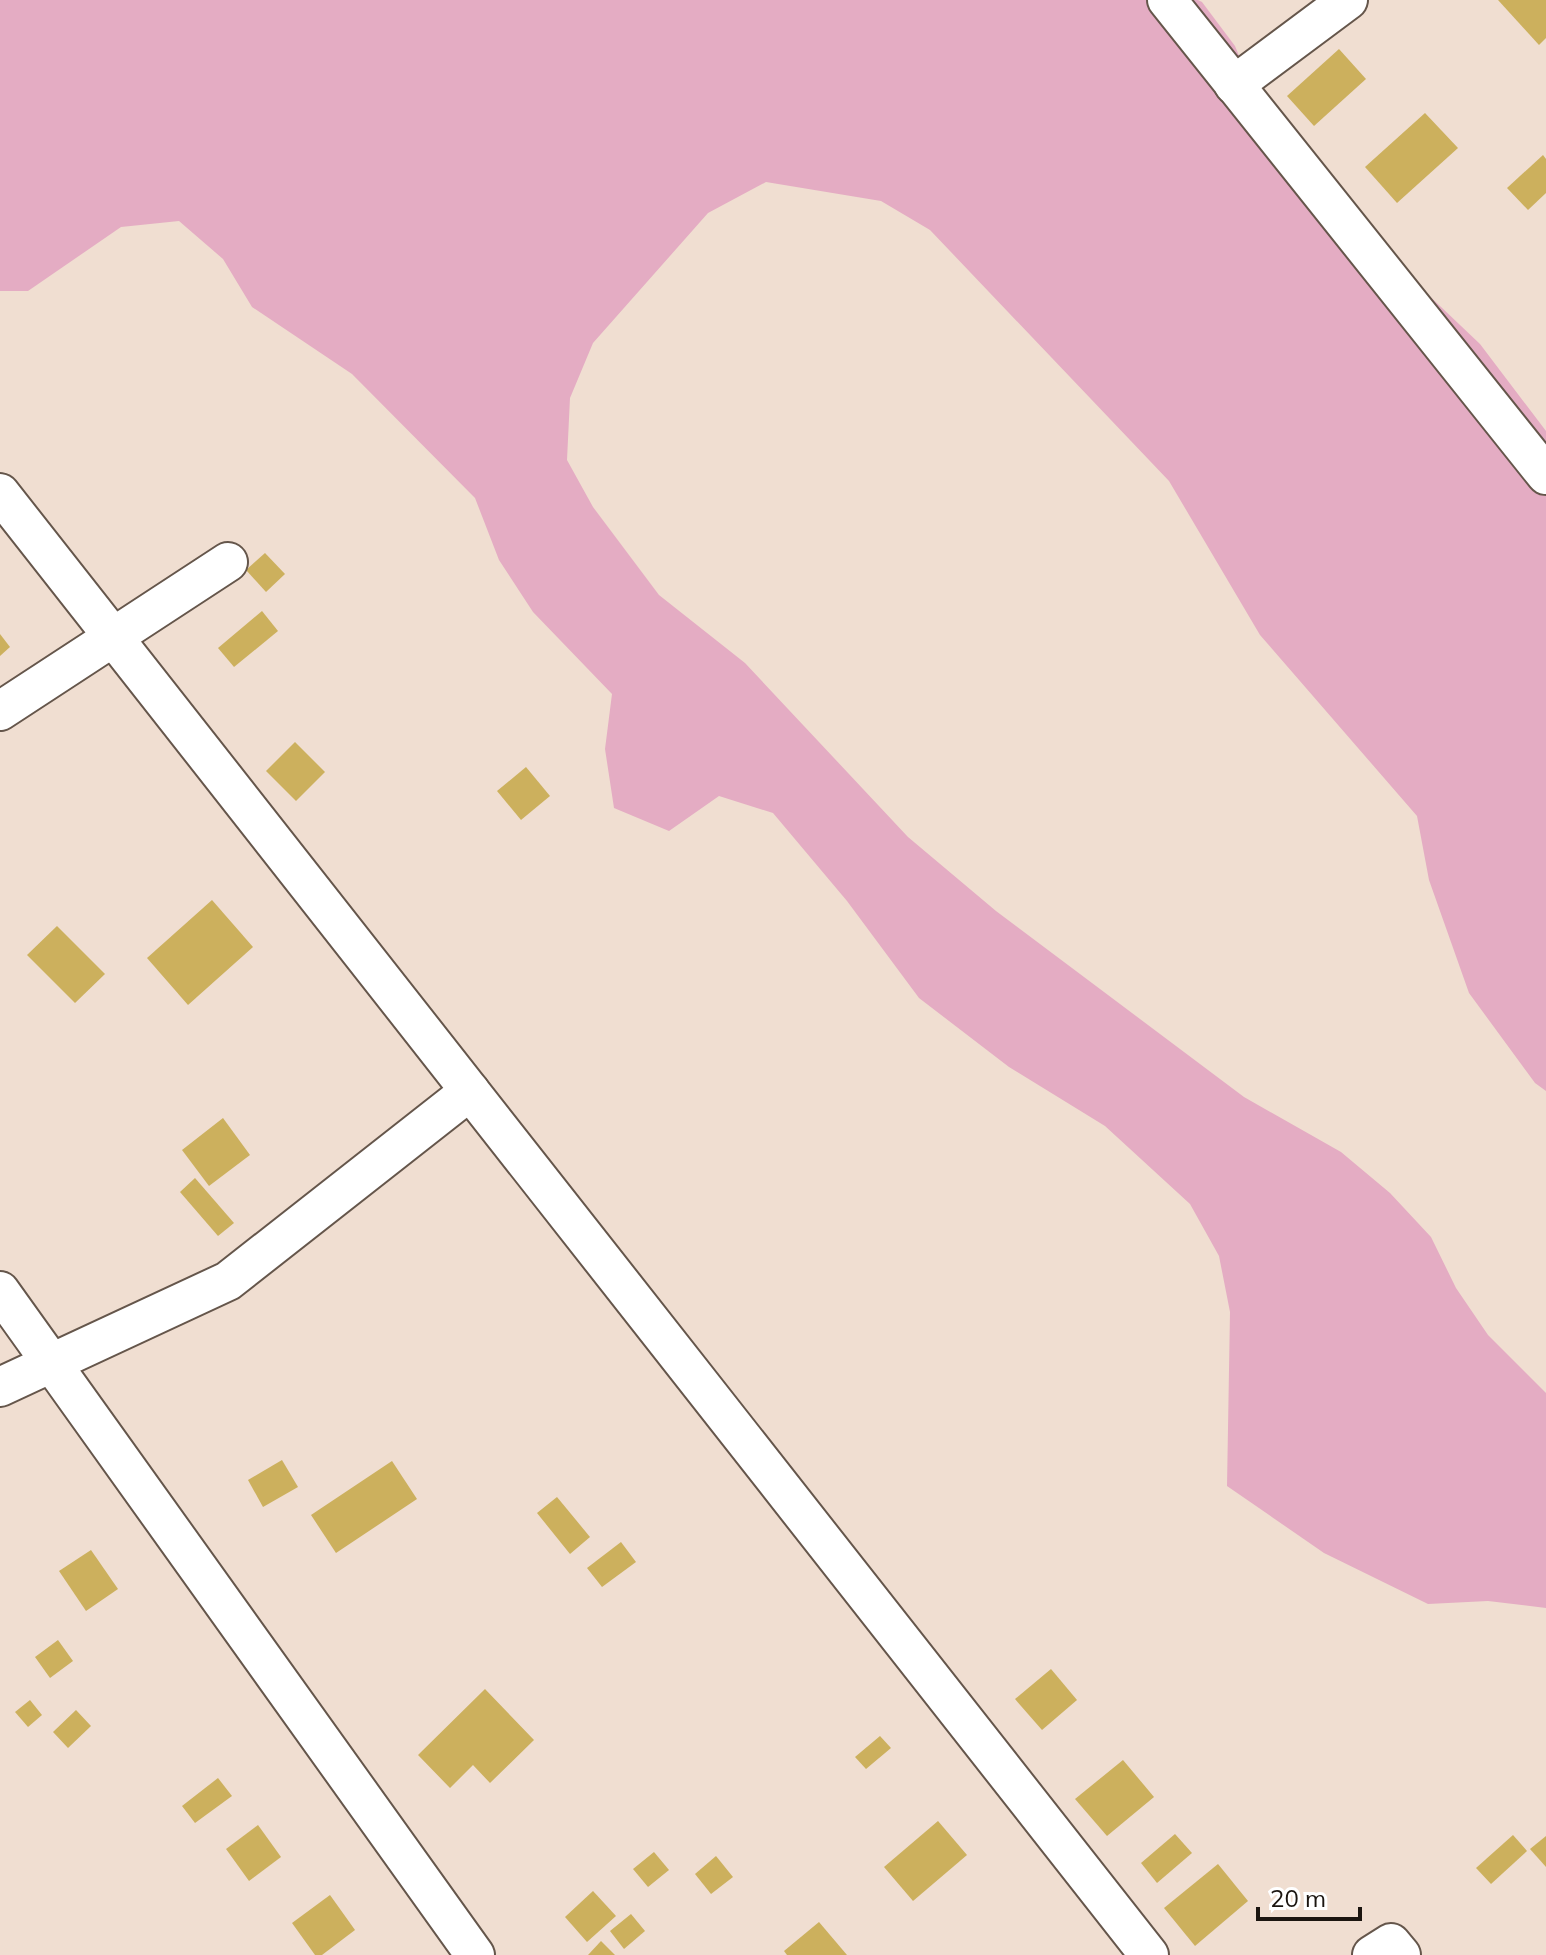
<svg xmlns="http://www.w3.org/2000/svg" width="1546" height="1955" font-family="Mulish,sans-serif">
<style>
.green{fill:#e4acc3}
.building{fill:#ccb05d}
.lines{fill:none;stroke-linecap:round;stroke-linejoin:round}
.minor-casing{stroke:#65564b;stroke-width:42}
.minor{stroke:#fff;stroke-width:38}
</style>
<rect width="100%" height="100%" fill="#f0ded1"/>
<polygon class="green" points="0,0 1198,0 1202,2 1235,46 1280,154 1480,344 1546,431 1546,1091 1535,1083 1469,993 1429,880 1417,816 1260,635 1169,481 930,230 881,201 766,182 708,213 593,343 570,398 567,460 593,507 659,595 745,663 908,837 996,911 1244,1097 1341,1152 1390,1193 1431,1237 1456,1288 1488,1335 1546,1393 1546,1608 1488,1601 1428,1604 1324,1553 1227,1486 1230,1312 1219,1256 1190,1204 1105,1126 1009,1067 919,998 847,901 773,813 719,796 669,831 614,808 605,749 612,694 533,612 499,560 475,498 352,374 252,307 223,259 179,221 121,227 28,291 0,291"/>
<g class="building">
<polygon points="1498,0 1546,0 1546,38 1539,45"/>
<polygon points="1339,49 1366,79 1314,126 1287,96"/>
<polygon points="1425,113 1458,148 1397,203 1365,167"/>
<polygon points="1543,155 1546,159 1546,193 1528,210 1507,188"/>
<polygon points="265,553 285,574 266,592 246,570"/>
<polygon points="262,611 278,631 234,667 218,648"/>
<polygon points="0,634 10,647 0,656"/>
<polygon points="295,742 325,772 296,801 266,771"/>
<polygon points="526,767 550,796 521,820 497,791"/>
<polygon points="212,900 253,947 188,1005 147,958"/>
<polygon points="57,926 105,974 75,1003 27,955"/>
<polygon points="223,1118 250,1155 209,1186 182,1150"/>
<polygon points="195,1178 234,1223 218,1236 180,1192"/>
<polygon points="282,1460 298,1487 263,1507 248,1480"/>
<polygon points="392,1461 417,1499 336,1553 311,1515"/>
<polygon points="557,1497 590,1537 570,1554 537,1513"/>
<polygon points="621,1542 636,1562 602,1587 587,1568"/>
<polygon points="91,1550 118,1589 86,1611 59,1571"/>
<polygon points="58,1640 73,1661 50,1678 35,1657"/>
<polygon points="1051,1669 1077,1700 1042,1730 1015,1699"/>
<polygon points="485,1689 534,1740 490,1783 473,1765 450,1788 418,1755"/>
<polygon points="30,1700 42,1715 28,1727 15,1712"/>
<polygon points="76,1710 91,1726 68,1748 53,1732"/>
<polygon points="880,1736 891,1748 866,1769 855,1757"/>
<polygon points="1123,1760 1154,1797 1107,1836 1075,1799"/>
<polygon points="218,1778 232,1796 195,1823 182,1806"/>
<polygon points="938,1821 967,1855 913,1901 884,1867"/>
<polygon points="258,1825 281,1857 249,1881 226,1849"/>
<polygon points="1175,1834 1192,1853 1157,1883 1141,1863"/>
<polygon points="1513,1835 1527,1851 1491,1884 1476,1868"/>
<polygon points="1546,1836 1546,1867 1530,1849"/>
<polygon points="654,1852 669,1870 648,1887 633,1869"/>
<polygon points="716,1856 733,1877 711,1894 695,1874"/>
<polygon points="1218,1864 1248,1901 1195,1946 1164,1908"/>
<polygon points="593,1891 616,1916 587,1942 565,1917"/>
<polygon points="330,1895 355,1930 322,1955 315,1955 292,1923"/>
<polygon points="631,1914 645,1931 624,1949 610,1931"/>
<polygon points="819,1922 847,1955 787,1955 784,1951"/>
<polygon points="601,1941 615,1955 588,1955"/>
</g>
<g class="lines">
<g class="minor-casing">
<g id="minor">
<polyline points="1167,0 1546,475"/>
<polyline points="1234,85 1348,0"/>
<polyline points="0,493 1149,1955"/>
<polyline points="0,711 228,562"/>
<polyline points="0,1291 475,1955"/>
<polyline points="0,1387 228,1281 470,1091"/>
<polyline points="1372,1955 1391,1943 1401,1955"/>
</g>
</g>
<use href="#minor" class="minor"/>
</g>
<path d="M1258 1907v12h102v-12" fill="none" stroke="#1b1510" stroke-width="4"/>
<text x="1270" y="1907" font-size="24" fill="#1b1510" stroke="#ffffff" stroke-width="6" paint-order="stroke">20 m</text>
</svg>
